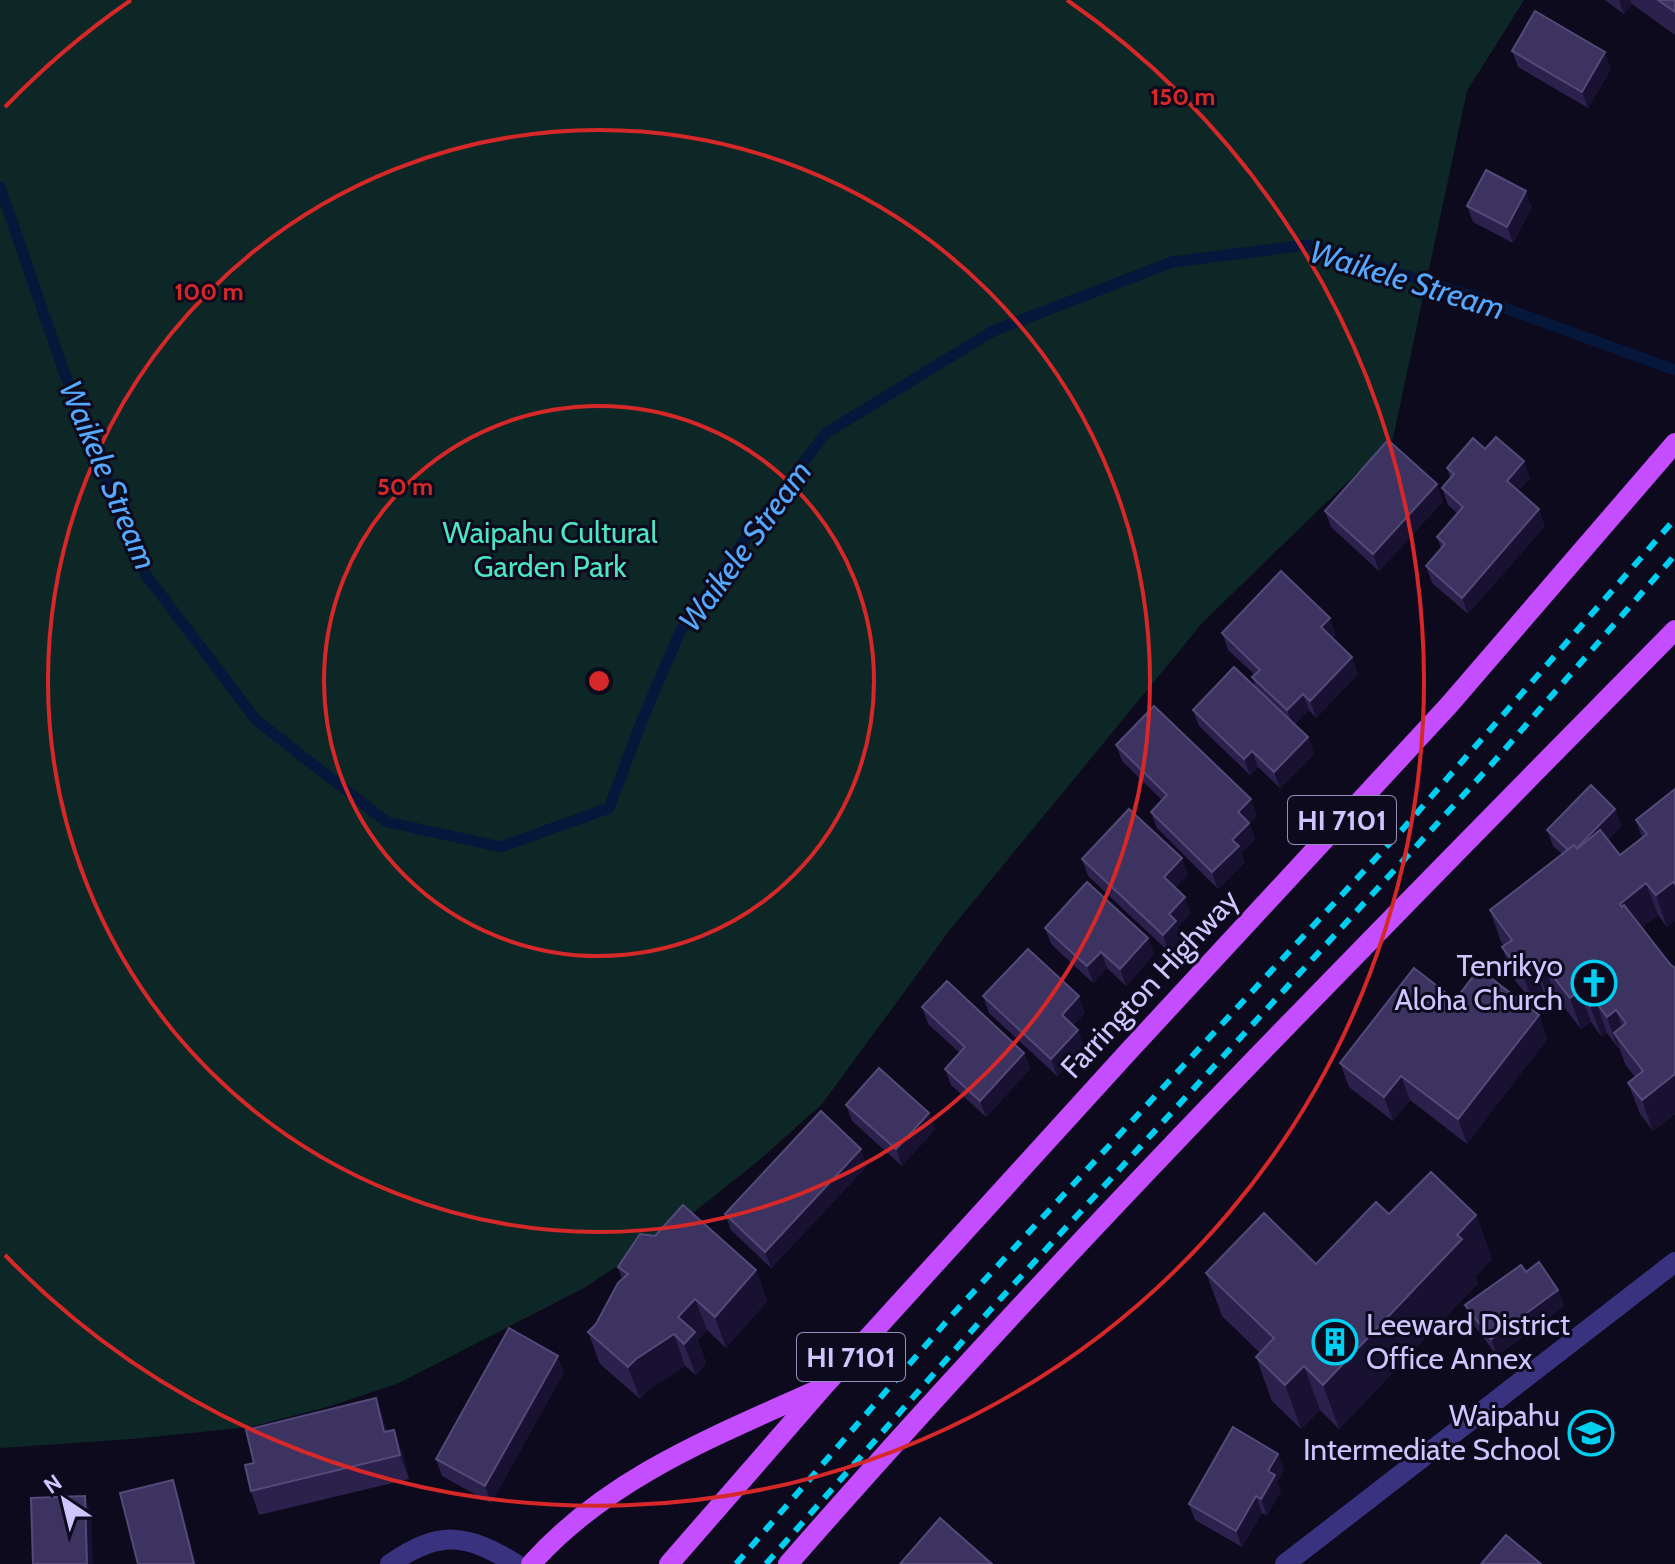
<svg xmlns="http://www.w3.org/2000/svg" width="1675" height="1564" font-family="Cabin,sans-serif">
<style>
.green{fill:#0d2727}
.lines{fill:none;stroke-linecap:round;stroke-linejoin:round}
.stream{stroke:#05173b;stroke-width:11}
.minor{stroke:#38327f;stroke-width:20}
.major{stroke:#c44dff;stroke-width:20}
.rail{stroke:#00cff1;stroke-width:6;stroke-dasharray:12 10;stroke-linecap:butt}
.wall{fill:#2b214c}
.shaded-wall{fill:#181131}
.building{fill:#3d3360;stroke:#544a79;stroke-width:2}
.ring{fill:none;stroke:#d62828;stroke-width:4}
.labels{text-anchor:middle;stroke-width:6;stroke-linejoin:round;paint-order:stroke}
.shield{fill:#0e0a1d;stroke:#958ebb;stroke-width:2}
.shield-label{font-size:28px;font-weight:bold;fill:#cfc6ff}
.park-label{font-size:30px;fill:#4be6c5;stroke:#0e0a1d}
.poi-label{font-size:30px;fill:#cfc6ff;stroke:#0e0a1d;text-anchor:end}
.street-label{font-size:30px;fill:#cfc6ff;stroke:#0e0a1d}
.water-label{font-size:32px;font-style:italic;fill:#54a9ff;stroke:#0e0a1d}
.centre{fill:#d62828;stroke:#0e0a1d;stroke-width:4}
.ring-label{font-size:24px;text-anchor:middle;font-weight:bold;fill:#d62828;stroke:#0e0a1d;stroke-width:6;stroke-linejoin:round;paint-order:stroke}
</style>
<rect width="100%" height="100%" fill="#0e0a1d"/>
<polygon class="green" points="0,0 1524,0 1467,91 1393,438 1203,622 949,931 822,1104 757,1162 670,1231 584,1288 399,1383 331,1406 250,1427 132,1439 0,1448"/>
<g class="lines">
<polyline class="stream" points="0,187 64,372 146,575 256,720 387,822 501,847 609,808 643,718 680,632 740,546 826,433 993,331 1172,262 1307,245 1469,295 1675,370"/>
<g class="minor">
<path d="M390,1564c50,-35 77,-30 126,0"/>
<polyline points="1285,1564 1675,1262"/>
</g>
<g class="major">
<path d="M531,1564c78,-87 182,-127 286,-174"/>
<polyline points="669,1564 824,1386 1127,1053 1449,705 1675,443"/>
<path d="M788,1564c283,-324 586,-628 887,-934"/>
</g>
<g class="rail">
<polyline points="736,1564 953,1314 1402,830 1675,519"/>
<polyline points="766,1564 992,1308 1491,765 1675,555"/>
</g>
</g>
<g class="wall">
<polygon points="1605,0 1675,0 1675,35 1632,4 1624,14"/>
<polygon points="1512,51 1611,69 1588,108 1518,67"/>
<polygon points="1467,206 1532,207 1513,243 1473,222"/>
<polygon points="1485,449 1530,478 1518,491 1545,526 1468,614 1432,583 1426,566 1441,548 1437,537 1458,514 1448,505 1442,488 1450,478 1447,468"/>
<polygon points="1443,501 1379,571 1331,527 1325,511"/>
<polygon points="1222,633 1336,635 1332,638 1352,657 1358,674 1316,718 1309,710 1294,725 1308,737 1314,754 1280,788 1258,767 1250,775 1199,726 1193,710 1256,688 1252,677 1255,675 1228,650"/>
<polygon points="1116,745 1257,816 1249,823 1255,839 1241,853 1245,862 1218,889 1157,828 1151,812 1162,800 1122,761"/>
<polygon points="1675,789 1675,920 1667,927 1658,915 1642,927 1670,964 1675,968 1675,1114 1653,1131 1640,1114 1628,1083 1635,1077 1625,1064 1619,1047 1618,1048 1607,1033 1602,1037 1591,1022 1581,1029 1556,997 1549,1001 1545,996 1534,1004 1514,979 1502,947 1504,946 1501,942 1490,910 1562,854 1553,846 1547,830 1615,809 1621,826 1608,840 1620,855 1642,837 1636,820"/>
<polygon points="1082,859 1188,874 1175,888 1191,913 1178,927 1182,937 1169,952 1088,876"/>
<polygon points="1045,928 1148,938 1154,954 1126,986 1107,968 1093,983 1051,944"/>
<polygon points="983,996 1085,1013 1073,1025 1084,1047 1057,1076 989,1013"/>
<polygon points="1455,1000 1539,1015 1547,1039 1467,1144 1410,1100 1393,1121 1349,1087 1340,1063"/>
<polygon points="922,1007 1024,1053 1030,1069 986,1117 951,1085 945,1069 960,1053 928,1024"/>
<polygon points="846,1105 929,1113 935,1129 902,1166 852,1121"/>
<polygon points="867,1166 771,1268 731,1230 725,1214"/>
<polygon points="1389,1214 1476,1215 1492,1259 1475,1276 1478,1283 1339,1429 1320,1410 1301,1429 1272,1401 1256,1357 1260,1353 1222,1316 1206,1273 1316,1264"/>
<polygon points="618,1267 756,1270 767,1301 726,1348 707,1330 698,1340 706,1363 696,1375 685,1366 647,1391 640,1399 600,1364 588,1332 596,1324 622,1279"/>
<polygon points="1558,1290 1564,1306 1497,1356 1471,1321 1465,1305"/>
<polygon points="564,1372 491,1503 442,1476 436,1459"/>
<polygon points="385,1423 387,1431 394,1430 403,1454 409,1479 259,1515 251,1491"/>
<polygon points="1284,1470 1277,1482 1281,1491 1267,1515 1262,1513 1242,1547 1195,1520 1189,1504"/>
</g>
<g class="shaded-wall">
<polygon points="1619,0 1630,0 1632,4 1624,14"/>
<polygon points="1605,52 1611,69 1588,108 1582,92"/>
<polygon points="1526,191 1532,207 1513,243 1507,227"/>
<polygon points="1524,461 1530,478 1513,497 1507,481"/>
<polygon points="1437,484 1443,501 1379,571 1373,554"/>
<polygon points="1539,509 1545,526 1468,614 1462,598"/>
<polygon points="1330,618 1336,635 1327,644 1321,627"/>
<polygon points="1352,657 1358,674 1316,718 1310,701"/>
<polygon points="1303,694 1309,710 1293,727 1287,710"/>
<polygon points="1308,737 1314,754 1280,788 1274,772"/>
<polygon points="1252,751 1258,767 1250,775 1244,759"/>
<polygon points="1251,799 1257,816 1249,823 1255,839 1241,853 1245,862 1218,889 1212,872 1232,840 1238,812"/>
<polygon points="1615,809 1621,826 1578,870 1572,854"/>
<polygon points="1182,858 1188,874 1170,894 1164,877"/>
<polygon points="1673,882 1675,887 1675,920 1667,927 1656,895"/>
<polygon points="1646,883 1658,915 1631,935 1620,904"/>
<polygon points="1185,897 1191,913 1178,927 1182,937 1169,952 1163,935 1169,914"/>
<polygon points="1148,938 1154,954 1126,986 1120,969"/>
<polygon points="1101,952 1107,968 1093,983 1087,966"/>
<polygon points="1534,964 1545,996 1534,1004 1522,973"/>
<polygon points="1544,965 1556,997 1549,1001 1538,969"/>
<polygon points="1579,990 1591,1022 1581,1029 1570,998"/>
<polygon points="1079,996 1085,1013 1068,1031 1062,1015"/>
<polygon points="1596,1002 1607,1033 1602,1037 1590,1006"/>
<polygon points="1616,1010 1627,1042 1614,1033 1619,1047 1618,1048 1607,1017"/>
<polygon points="1539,1015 1547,1039 1467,1144 1458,1119"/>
<polygon points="1078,1030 1084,1047 1057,1076 1051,1059"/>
<polygon points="1024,1053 1030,1069 986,1117 980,1101"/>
<polygon points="1675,1074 1675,1114 1653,1131 1642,1100"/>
<polygon points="1401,1076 1410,1100 1393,1121 1384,1097"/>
<polygon points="929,1113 935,1129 902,1166 896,1149"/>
<polygon points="861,1149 867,1166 771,1268 765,1252"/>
<polygon points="1476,1215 1492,1259 1475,1276 1478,1283 1339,1429 1323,1385"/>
<polygon points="756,1270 767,1301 726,1348 715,1317"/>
<polygon points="1558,1290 1564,1306 1497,1356 1491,1339"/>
<polygon points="695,1299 707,1330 698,1340 706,1363 696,1375 684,1344 678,1317"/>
<polygon points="674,1334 685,1366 647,1391 640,1399 628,1367 636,1359"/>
<polygon points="558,1356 564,1372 491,1503 485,1486"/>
<polygon points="1304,1366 1320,1410 1301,1429 1285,1385"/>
<polygon points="376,1398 385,1423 392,1456 384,1432"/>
<polygon points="394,1430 403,1454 409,1479 400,1455"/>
<polygon points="1278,1454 1284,1470 1277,1482 1281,1491 1267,1515 1261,1499 1268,1471"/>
<polygon points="173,1480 179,1496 196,1564 194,1564"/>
<polygon points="85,1496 91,1513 93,1564 87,1564"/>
<polygon points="1256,1496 1262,1513 1242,1547 1236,1531"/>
</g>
<g class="building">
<polygon points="1658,0 1675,0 1675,12"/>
<polygon points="1535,11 1605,52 1582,92 1512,51"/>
<polygon points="1486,170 1526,191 1507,227 1467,206"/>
<polygon points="1496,437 1524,461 1507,481 1539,509 1462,598 1426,566 1445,544 1437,537 1463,507 1442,488 1454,474 1447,468 1473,438 1485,449"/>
<polygon points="1388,440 1437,484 1373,554 1325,511"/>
<polygon points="1281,571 1330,618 1321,627 1352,657 1310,701 1303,694 1287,710 1252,677 1260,670 1222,633"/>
<polygon points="1234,667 1308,737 1274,772 1252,751 1244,759 1193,710"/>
<polygon points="1154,706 1251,799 1238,812 1249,823 1232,840 1239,846 1212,872 1151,812 1167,795 1116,745"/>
<polygon points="1591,785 1615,809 1576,849 1574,845 1568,850 1547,830"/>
<polygon points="1675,789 1675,884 1673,882 1656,895 1646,883 1620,904 1622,907 1624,905 1670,964 1675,968 1675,1074 1642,1100 1628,1083 1643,1071 1614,1033 1626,1023 1616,1010 1607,1017 1596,1002 1590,1006 1579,990 1570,998 1544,965 1538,969 1534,964 1522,973 1502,947 1512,940 1490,910 1574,845 1577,849 1600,830 1620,855 1647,834 1636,820"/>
<polygon points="1129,809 1182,858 1164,877 1185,897 1169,914 1176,921 1163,935 1082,859"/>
<polygon points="1087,882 1148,938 1120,969 1101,952 1087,966 1045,928"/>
<polygon points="1028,949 1079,996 1062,1015 1078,1030 1051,1059 983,996"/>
<polygon points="1414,968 1455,1000 1479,969 1539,1015 1458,1119 1401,1076 1384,1097 1340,1063"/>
<polygon points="947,981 1024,1053 980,1101 945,1069 965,1047 922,1007"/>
<polygon points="879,1068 929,1113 896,1149 846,1105"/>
<polygon points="821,1111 861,1149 765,1252 725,1214"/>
<polygon points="1431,1172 1476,1215 1457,1235 1462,1239 1323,1385 1304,1366 1285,1385 1256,1357 1274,1338 1206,1273 1264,1213 1316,1264 1376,1202 1389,1214"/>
<polygon points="683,1205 756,1270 715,1317 695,1299 678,1317 695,1332 684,1344 674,1334 636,1359 628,1367 588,1332 596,1324 618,1283 628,1274 618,1267 640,1234 655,1236"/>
<polygon points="1539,1262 1558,1290 1491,1339 1465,1305 1521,1265 1526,1272"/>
<polygon points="509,1328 558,1356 485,1486 436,1459"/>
<polygon points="376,1398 384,1432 394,1430 400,1455 251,1491 245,1465 254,1463 246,1430"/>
<polygon points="1233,1427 1278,1454 1268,1471 1275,1475 1261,1499 1256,1496 1236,1531 1189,1504"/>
<polygon points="173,1480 194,1564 138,1564 120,1493"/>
<polygon points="85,1496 87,1564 33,1564 31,1498"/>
<polygon points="940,1518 992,1564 900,1564"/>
<polygon points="1506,1535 1541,1564 1481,1564"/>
</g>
<g class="ring">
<circle cx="599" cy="681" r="275"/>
<circle cx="599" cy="681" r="551"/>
<path d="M5 107A826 826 0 0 1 131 0M1067 0A826 826 0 1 1 5 1255"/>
</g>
<defs>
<g id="church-ring" transform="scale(2.3)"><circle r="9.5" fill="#0e0a1d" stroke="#00cff1" stroke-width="1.5"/><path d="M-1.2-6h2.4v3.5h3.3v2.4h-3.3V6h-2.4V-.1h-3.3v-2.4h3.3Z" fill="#00cff1"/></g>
<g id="building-ring" transform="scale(2.3)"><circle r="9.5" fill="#0e0a1d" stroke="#00cff1" stroke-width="1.5"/><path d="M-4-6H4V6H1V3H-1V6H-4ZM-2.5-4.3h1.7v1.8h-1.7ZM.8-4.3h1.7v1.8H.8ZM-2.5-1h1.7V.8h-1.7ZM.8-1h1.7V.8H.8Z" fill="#00cff1"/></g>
<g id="school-ring" transform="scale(2.3)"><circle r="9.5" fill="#0e0a1d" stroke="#00cff1" stroke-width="1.5"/><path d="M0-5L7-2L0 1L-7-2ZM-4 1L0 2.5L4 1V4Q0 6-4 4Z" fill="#00cff1"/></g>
</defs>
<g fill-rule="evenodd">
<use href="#church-ring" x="1594" y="983"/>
<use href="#building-ring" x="1335" y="1342"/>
<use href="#school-ring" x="1591" y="1433"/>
</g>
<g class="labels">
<g class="shield">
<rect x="1288" y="796" width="108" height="48" rx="6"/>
<rect x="797" y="1333" width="108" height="48" rx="6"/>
</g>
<g class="shield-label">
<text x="1342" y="830">HI 7101</text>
<text x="851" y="1367">HI 7101</text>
</g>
<g class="park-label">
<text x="550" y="543">Waipahu Cultural<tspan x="550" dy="34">Garden Park</tspan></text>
</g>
<g class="poi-label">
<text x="1563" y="976">Tenrikyo<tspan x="1563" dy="34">Aloha Church</tspan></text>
<text x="1366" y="1335" text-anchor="start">Leeward District<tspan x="1366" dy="34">Office Annex</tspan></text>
<text x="1560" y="1426">Waipahu<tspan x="1560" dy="34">Intermediate School</tspan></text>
</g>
<g class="street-label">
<text transform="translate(1150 984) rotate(-47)" y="10">Farrington Highway</text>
</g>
<g class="water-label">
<text transform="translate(1407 280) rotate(17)" y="11">Waikele Stream</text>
<text transform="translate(108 475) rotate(67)" y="11">Waikele Stream</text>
<text transform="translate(745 546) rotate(-54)" y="11">Waikele Stream</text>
</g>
</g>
<circle cx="599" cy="681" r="12" class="centre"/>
<g class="ring-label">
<text x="1183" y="105">150 m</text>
<text x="209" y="300">100 m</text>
<text x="405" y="495">50 m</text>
</g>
<g transform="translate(64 1500) rotate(325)" stroke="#0e0a1d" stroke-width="6" paint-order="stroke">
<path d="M0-6L14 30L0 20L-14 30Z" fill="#cfc6ff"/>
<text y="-12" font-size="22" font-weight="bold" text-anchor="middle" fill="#cfc6ff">N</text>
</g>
</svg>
